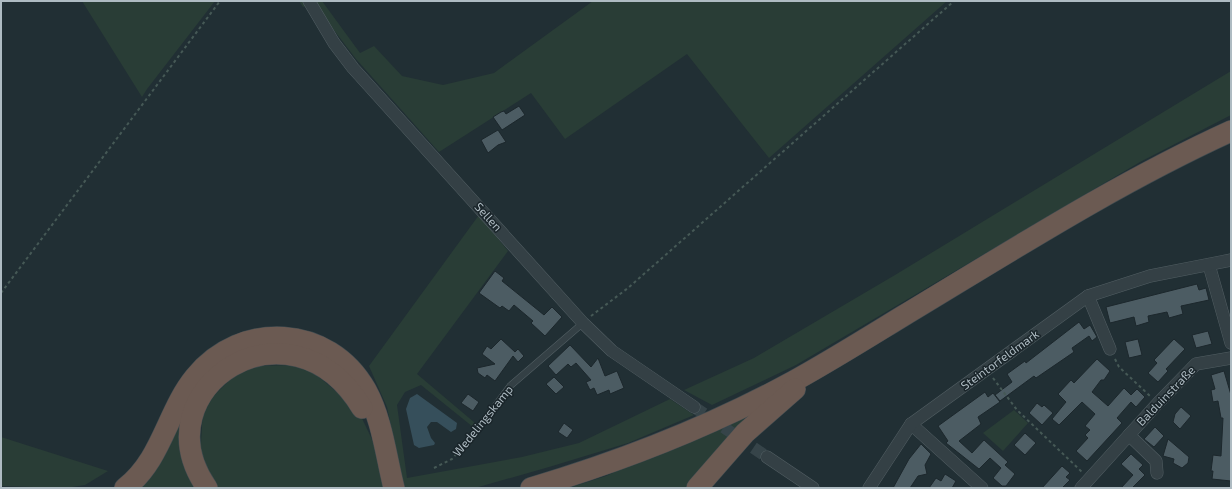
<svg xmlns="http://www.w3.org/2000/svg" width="1232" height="489" font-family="'Exo 2',sans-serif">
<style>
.green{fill:#293d36}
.water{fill:#364f5b}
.building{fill:#4c5c63;stroke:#1c272c}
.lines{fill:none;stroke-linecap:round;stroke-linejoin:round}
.street-tunnel{stroke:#364449;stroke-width:12;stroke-dasharray:12 6;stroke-linecap:butt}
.lane-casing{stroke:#525e63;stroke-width:7}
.street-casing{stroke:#525e63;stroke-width:13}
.highway-casing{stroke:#3f4b50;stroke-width:22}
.path{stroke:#465956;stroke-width:2;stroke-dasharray:3 3;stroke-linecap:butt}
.lane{stroke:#344045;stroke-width:6}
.street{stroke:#344045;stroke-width:12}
.highway{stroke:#6b5a52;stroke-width:21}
.labels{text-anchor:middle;stroke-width:3;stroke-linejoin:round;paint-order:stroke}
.street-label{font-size:12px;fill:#aebbc2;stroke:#1a252a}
</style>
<rect width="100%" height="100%" fill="#212f34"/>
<g class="green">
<polygon points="82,1 215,1 147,89 142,97"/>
<polygon points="299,1 322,1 360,53 374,46 402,76 443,85 494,73 593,1 947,1 769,158 687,54 565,139 531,93 439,152 356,59 314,4 303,7"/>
<polygon points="1231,71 1231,115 1140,162 796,365 712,405 684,390 754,358 895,275"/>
<polygon points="479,215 508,251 417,374 475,423 473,427 421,385 405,392 397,405 407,478 522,457 579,443 670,399 694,415 628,443 549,467 475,488 404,488 387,407 369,366"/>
<polygon points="299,351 200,388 201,488 132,488 193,389"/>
<polygon points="305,365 358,410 378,452 388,488 215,488 200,463 203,406 244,366"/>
<polygon points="773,399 692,488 568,488 606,476"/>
<polygon points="1014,410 1028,423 1003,451 983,433"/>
<polygon points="1,437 108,471 85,485 66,488 1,486"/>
</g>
<polygon class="water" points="417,394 457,423 456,429 451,432 437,422 431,422 427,427 431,438 435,443 434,445 419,448 414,445 406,409 410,398"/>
<g class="building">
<polygon points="519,106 525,115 502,130 493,117 501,112 504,111 506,114"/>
<polygon points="498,130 506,142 498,145 488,153 481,140"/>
<polygon points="495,271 504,278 502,281 544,315 552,307 562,317 545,336 531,323 533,321 514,305 509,311 502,306 500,308 479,293"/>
<polygon points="1197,284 1199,290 1206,288 1209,300 1181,306 1183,314 1169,318 1167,312 1148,316 1149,322 1136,326 1134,317 1110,323 1106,307"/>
<polygon points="1079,322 1084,329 1090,325 1097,337 1092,341 1089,336 1072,348 1074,352 1036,378 1034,376 1000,401 995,395 1012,382 1007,374 1025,361 1026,363"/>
<polygon points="1208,331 1212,344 1196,348 1192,335"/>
<polygon points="501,339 515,352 518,349 524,356 518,362 513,356 495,381 487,375 485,378 478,373 477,368 495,364 482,354 487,346 491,349"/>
<polygon points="1138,339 1142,355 1129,358 1125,342"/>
<polygon points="1174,339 1185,349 1166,369 1168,371 1158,382 1148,373 1157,363 1154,360"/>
<polygon points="570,345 591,367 598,358 605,376 617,371 624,388 610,394 609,390 597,395 594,388 590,390 586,382 591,380 576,363 571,367 568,364 556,375 548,366"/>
<polygon points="1097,359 1110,371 1104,380 1101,380 1092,392 1108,406 1124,388 1131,395 1137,389 1145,397 1136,407 1131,402 1117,418 1122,423 1087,461 1076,451 1088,438 1085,435 1090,430 1085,426 1095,414 1082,402 1059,425 1052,419 1066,402 1058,394 1071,380 1074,383"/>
<polygon points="1224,371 1231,395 1231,481 1212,479 1213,471 1211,471 1213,455 1221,456 1223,418 1221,418 1218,401 1213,402 1211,390 1215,389 1211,375"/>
<polygon points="554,377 564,387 556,394 546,384"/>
<polygon points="985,392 988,397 993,393 1000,402 978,417 981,424 959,441 972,453 984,440 1008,462 1005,465 1015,474 1006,486 1002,486 993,478 1001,468 990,458 979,469 946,443 948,441 938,426"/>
<polygon points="468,394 479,402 473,411 461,403"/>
<polygon points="1037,403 1042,407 1044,405 1053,413 1042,425 1029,413"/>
<polygon points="1181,407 1191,416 1180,429 1173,422 1175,414"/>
<polygon points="564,423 573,430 567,438 558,432"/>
<polygon points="1155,427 1164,436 1154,447 1144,439"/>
<polygon points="1025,433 1036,443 1025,455 1014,445"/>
<polygon points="1168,439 1189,457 1188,463 1182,468 1173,463 1174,459 1163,456"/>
<polygon points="921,444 931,454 925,465 927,474 918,476 910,488 893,488 909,459"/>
<polygon points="1131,454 1143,465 1139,469 1145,475 1132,488 1121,488 1133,475 1121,464"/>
<polygon points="1062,466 1070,473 1066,477 1070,480 1062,488 1042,488"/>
<polygon points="945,474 956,481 952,488 929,488 936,478 941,481"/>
</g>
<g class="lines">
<polyline class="street-tunnel" points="694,407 767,457"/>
<g class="lane-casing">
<polyline id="lane" points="484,421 510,386 583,323"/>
</g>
<g class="street-casing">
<g id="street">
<polyline points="309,1 334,43 353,68 583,323 612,351 694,407"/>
<polyline points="1209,265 1231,343"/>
<polyline points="1088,296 1110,349"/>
<polyline points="911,424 982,488"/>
<polyline points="1129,435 1156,461 1157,473"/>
<polyline points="767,457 813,488"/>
<polyline points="869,488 911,424 1088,296 1150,276 1231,260"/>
<polyline points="1081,488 1158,403 1196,364 1231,358"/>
</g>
</g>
<g class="highway-casing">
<g id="highway">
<path d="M125,488c37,-28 42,-77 70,-111 46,-57 134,-53 171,13 16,29 20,66 28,98"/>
<path d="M207,488c-69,-99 83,-199 155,-80"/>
<path d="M531,488c91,-27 180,-62 263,-107 38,-21 73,-43 109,-65 108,-65 214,-133 328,-185"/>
<polyline points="697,488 745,433 795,389"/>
</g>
</g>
<g class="path">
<polyline points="1,293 220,1"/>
<polyline points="591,316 628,288 954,1"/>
<polyline points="1115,359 1119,367 1150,396"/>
<polyline points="993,378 1017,410 1082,472"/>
<polyline points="434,468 452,459 479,427"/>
</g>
<use href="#lane" class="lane"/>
<use href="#street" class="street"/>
<use href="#highway" class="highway"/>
</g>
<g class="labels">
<g class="street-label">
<text transform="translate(488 217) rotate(48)" y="4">Sellen</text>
<text transform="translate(1000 360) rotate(-36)" y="4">Steintorfeldmark</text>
<text transform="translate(1166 396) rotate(-46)" y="4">Balduinstraße</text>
<text transform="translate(483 421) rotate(-51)" y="4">Wedelingskamp</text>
</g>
</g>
<rect width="1232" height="489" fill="none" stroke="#aebbc2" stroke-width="4"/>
</svg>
